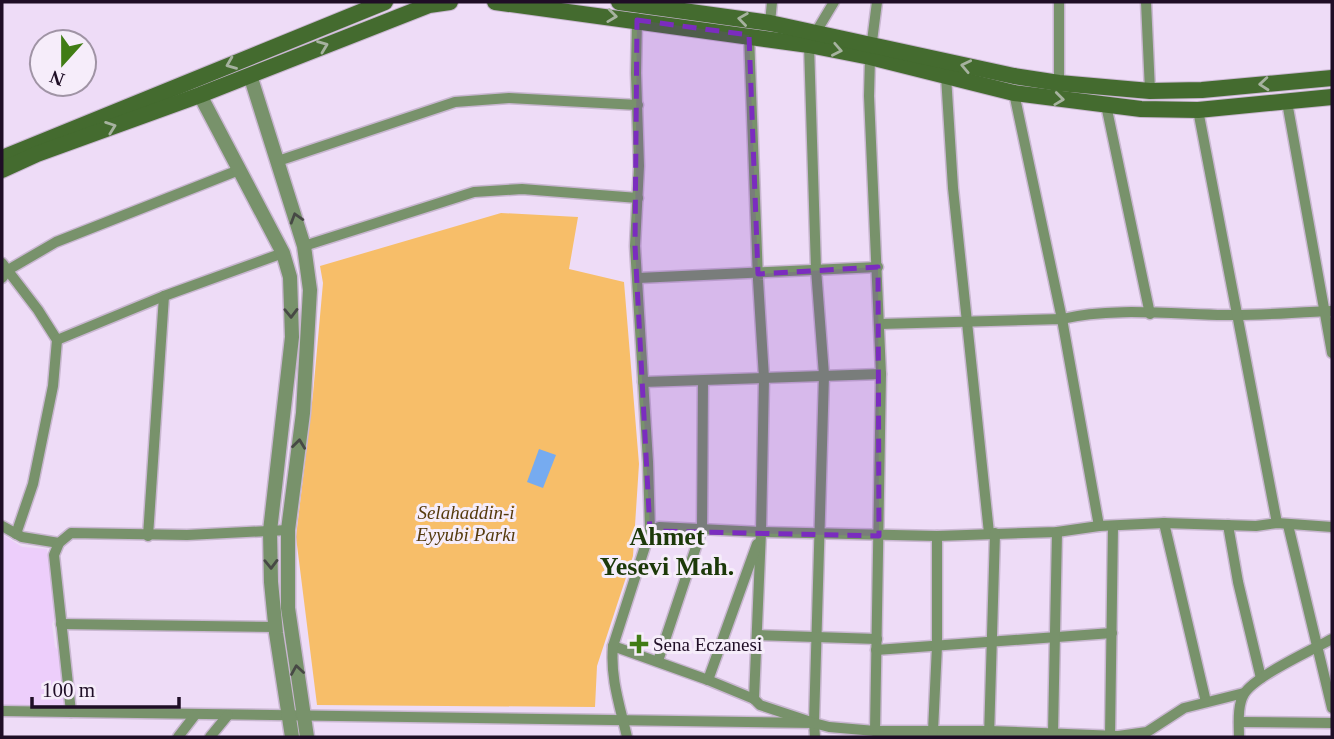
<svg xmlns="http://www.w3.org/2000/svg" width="1334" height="739" font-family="Georgia,serif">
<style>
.built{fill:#edcefb}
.green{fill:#f7be69}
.water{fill:#76abf0}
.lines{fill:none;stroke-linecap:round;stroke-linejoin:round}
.minor-casing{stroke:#c9b7d1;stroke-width:13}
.tertiary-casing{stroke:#c9b7d1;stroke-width:17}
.secondary-casing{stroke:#c9b7d1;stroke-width:18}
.minor{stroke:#78926b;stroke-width:10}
.tertiary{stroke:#78926b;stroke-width:14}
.secondary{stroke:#446b2f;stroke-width:16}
.oneway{stroke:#a6b29f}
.oneway2{stroke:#474945}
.marked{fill:#7b2cbf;fill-opacity:0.2;stroke:#7b2cbf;stroke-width:5;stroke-dasharray:14 9;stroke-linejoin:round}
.poi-dot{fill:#417c15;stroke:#f6edfa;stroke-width:2.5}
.labels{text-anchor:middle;stroke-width:6;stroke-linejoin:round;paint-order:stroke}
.park-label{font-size:19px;font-style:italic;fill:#553a0d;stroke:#f6edfa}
.poi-label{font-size:19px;fill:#1f0e26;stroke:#f6edfa;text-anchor:start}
.district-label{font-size:26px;font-weight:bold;fill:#1c3909;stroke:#f6edfa}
</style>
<rect width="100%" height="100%" fill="#eedcf7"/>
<polygon class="built" points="2,534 22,547 47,549 57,614 52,624 55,647 62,655 68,704 64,711 2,710"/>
<polygon class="green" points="501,213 578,217 569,269 624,282 639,464 633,556 597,666 595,707 317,705 296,537 313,394 323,283 320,266"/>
<polygon class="water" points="539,449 556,455 543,488 527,482"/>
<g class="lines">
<g class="minor-casing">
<g id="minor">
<polyline points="1146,2 1150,91"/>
<polyline points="770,23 772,2"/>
<polyline points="816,32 834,2"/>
<polyline points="749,35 758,280 764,378 761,532 754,699"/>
<polyline points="809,45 816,269 824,375 814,723"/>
<polyline points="946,76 953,188 989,533"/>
<polyline points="1059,83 1059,2"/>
<path d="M1014,93l48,226c48,-12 112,-5 162,-4 36,1 72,-3 108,-4"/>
<polyline points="1287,102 1332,353"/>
<polyline points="1106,105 1150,314"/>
<polyline points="1198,110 1277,523"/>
<polyline points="278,161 455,102 509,98 638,105"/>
<polyline points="304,246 474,192 522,189 638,198"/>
<polyline points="2,263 38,310 57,340 53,386 33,484 16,534"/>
<polyline points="2,278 8,270 56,242 239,170"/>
<polyline points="638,278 878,267"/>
<polyline points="880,324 1062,319 1099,526"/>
<polyline points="57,340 164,296 283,253"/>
<polyline points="643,382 881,374"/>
<polyline points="1164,523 1206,702"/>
<polyline points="1228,525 1238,582 1261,678"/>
<polyline points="1288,525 1332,708"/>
<polyline points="2,526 22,537 59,543"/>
<polyline points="650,531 659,527 761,532 937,536 1057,532 1099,526 1164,523 1256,526 1277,523 1332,527"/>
<polyline points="148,536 164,296"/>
<polyline points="61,624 276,627"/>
<polyline points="757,635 877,639"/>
<polyline points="613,646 708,680 754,699 760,705 814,723 815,737"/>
<polyline points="876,650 1112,633"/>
<polyline points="658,661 702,529 703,381"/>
<polyline points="708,680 757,544"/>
<polyline points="2,711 814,723 829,727 875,731 989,731 1118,736 1147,732 1184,708 1244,693"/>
<polyline points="71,712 54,555 59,543 71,533 187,535 288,530"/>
<polyline points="1239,722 1332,723"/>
<polyline points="875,731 881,374 869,96 870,57 877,2"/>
<polyline points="933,731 937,646 937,536"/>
<polyline points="1053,733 1057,532"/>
<polyline points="1110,736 1113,526"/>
<polyline points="178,737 195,715"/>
<polyline points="210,737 228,715"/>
<path d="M627,737c-7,-31 -17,-59 -14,-91l37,-115 -2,-69 -13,-216 4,-80 -3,-93 1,-55"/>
<polyline points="989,737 995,533"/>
<path d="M1239,737c0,-13 -2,-31 5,-43 11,-18 68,-44 88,-55"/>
</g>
</g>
<g class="tertiary-casing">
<g id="tertiary">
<polyline points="250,75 304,246 310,290 303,413 288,530 288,608 307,737"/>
<polyline points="200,95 283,253 290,277 292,337 270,531 271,582 276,633 292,737"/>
</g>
</g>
<g class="secondary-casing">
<g id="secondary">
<polyline points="495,2 809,45 870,57 1014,93 1141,109 1198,110 1332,97"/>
<polyline points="619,2 770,23 1014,76 1059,83 1150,91 1202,90 1332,78"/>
<polyline points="2,158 385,2"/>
<polyline points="2,170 37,154 200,95 429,5 450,2"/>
</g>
</g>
<use href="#minor" class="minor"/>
<use href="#tertiary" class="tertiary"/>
<use href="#secondary" class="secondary"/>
</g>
<defs><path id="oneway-chevron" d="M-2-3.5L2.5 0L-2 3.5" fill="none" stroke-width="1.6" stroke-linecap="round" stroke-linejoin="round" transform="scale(1.75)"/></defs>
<g class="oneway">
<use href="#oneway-chevron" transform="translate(612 16) rotate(7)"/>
<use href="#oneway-chevron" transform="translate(743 19) rotate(-172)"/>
<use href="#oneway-chevron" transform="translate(323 46) rotate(-21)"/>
<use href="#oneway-chevron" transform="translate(837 50) rotate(11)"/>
<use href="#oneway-chevron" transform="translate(231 64) rotate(158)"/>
<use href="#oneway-chevron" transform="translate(966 66) rotate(-168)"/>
<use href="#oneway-chevron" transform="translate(1264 84) rotate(175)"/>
<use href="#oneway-chevron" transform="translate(1059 99) rotate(7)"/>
<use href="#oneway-chevron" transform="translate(111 127) rotate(-20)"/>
</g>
<g class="oneway2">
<use href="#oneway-chevron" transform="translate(296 218) rotate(-107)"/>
<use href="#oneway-chevron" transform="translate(291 313) rotate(89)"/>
<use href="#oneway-chevron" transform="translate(299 444) rotate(-83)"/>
<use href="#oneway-chevron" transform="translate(271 564) rotate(89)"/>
<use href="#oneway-chevron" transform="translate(297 670) rotate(-99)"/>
</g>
<path class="marked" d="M637,20l112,15 9,239 120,-7 1,269 -229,-5 -15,-285z"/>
<path class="poi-dot" d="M635.5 633.5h7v7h7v7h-7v7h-7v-7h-7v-7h7z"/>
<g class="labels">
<g class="park-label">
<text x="466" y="519">Selahaddin-i<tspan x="466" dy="22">Eyyubi Parkı</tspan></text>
</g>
<g class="poi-label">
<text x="653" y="651">Sena Eczanesi</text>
</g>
<g class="district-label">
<text x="667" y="545">Ahmet<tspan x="667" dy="30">Yesevi Mah.</tspan></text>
</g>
</g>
<rect width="1334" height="739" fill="none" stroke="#1f0e26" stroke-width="7"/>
<g transform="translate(63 63) rotate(201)"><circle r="33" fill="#f6edfa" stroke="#a094a5" stroke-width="2"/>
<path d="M0-5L12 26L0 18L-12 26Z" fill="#417c15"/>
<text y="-10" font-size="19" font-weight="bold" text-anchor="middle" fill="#1f0e26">N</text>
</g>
<path d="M32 697v10h147v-10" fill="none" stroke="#1f0e26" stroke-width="3.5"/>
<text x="42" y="697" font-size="21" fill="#1f0e26" stroke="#f6edfa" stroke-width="5" paint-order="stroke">100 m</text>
</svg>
